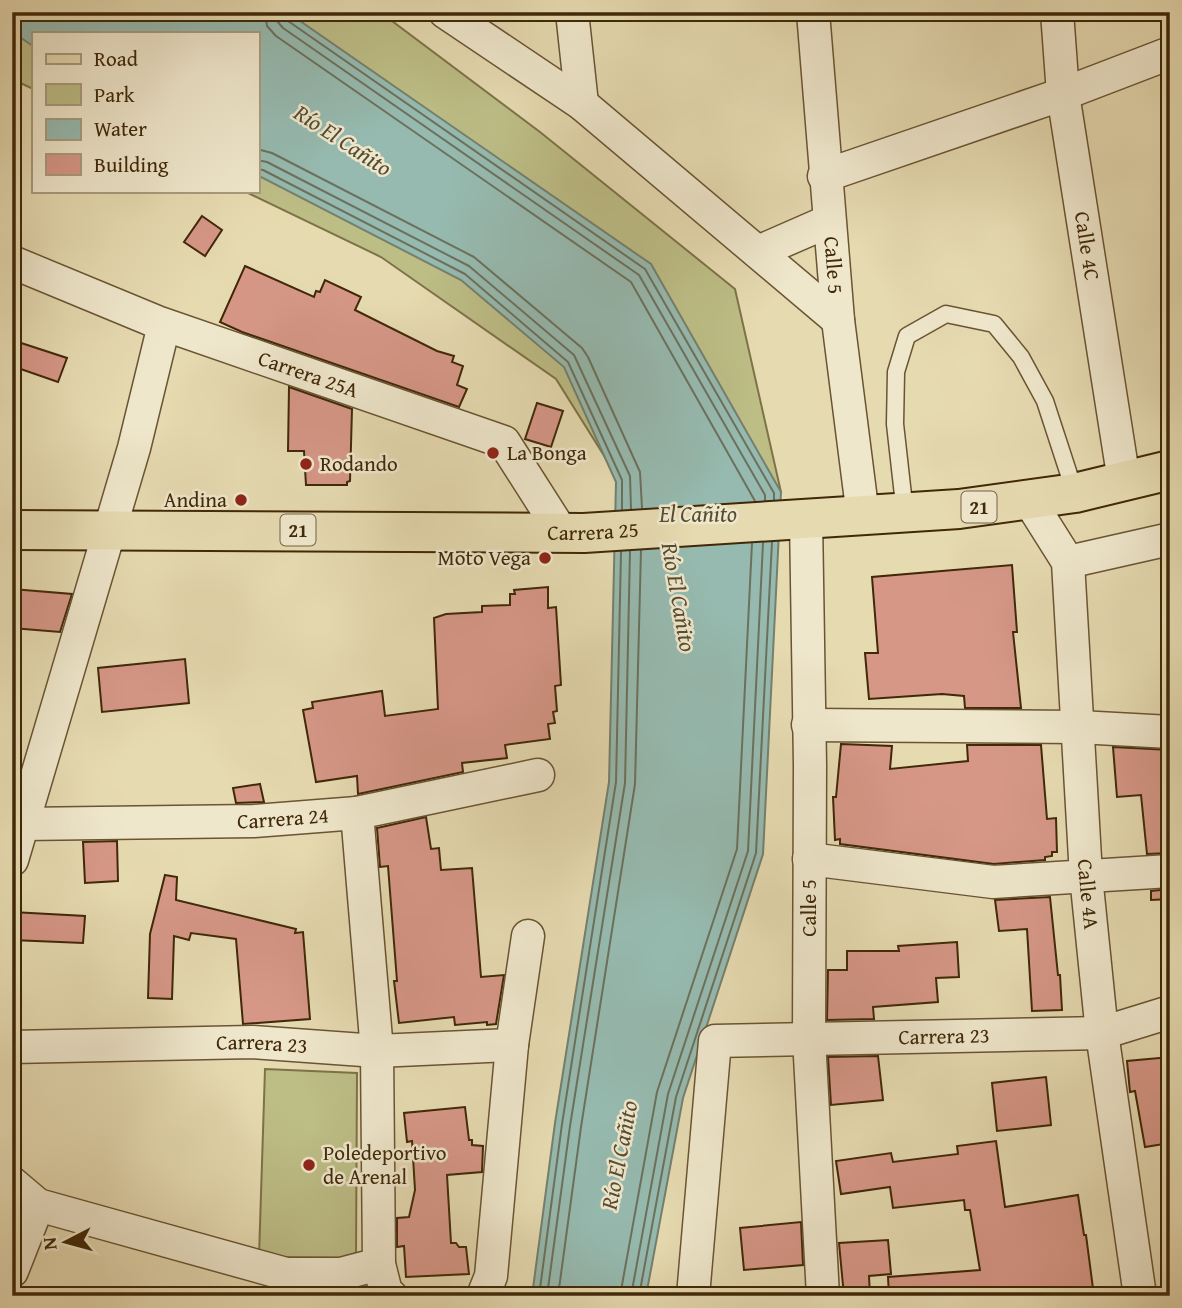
<svg xmlns="http://www.w3.org/2000/svg" width="1182" height="1308" font-family="'Gentium Book Plus',serif">
<style>
.green{fill:#bdbd86;stroke:#7e7247;stroke-width:2}
.water{fill:#96bab0;stroke:#74806d;stroke-width:2}
.lines{fill:none;stroke-linecap:round;stroke-linejoin:round}
.shore{stroke:#6b715c;stroke-width:2}
.building{fill:#d69787;stroke:#402808;stroke-width:2}
.service-casing{stroke:#6a5432;stroke-width:19}
.minor-casing{stroke:#6a5432;stroke-width:35}
.primary-casing{stroke:#402808;stroke-width:42}
.service{stroke:#efe7cc;stroke-width:16}
.minor{stroke:#efe7cc;stroke-width:32}
.primary{stroke:#e6dab1;stroke-width:38}
.poi-dot{fill:#8f2418;stroke:#efe7cc;stroke-width:2.5}
.labels{text-anchor:middle;stroke-width:5;stroke-linejoin:round;paint-order:stroke}
.shield{fill:#efe7cc;stroke:#746143;stroke-width:2}
.shield-label{font-size:19px;font-weight:bold;fill:#402808}
.street-label{font-size:21px;fill:#402808;stroke:#efe7cc}
.poi-label{font-size:21px;fill:#402808;stroke:#efe7cc;text-anchor:start}
.water-label{font-size:23px;font-style:italic;fill:#564c32;stroke:#efe7cc}
</style>
<rect width="100%" height="100%" fill="#e6dab1"/>
<filter id="stains"><feTurbulence type="fractalNoise" baseFrequency=".00286" numOctaves="4"/><feColorMatrix values="0 0 0 0 .2 0 0 0 0 .09 0 0 0 0 .02 0 0 0 .5 -.17"/></filter>
<radialGradient id="worn" r=".72"><stop offset=".6" stop-color="#630" stop-opacity="0"/><stop offset="1" stop-color="#630" stop-opacity=".3"/></radialGradient>
<g class="green">
<polygon points="12,12 380,12 540,132 735,289 781,492 628,494 556,379 381,257 244,191 257,191 257,33 33,33 33,89 12,79"/>
<polygon points="265,1069 357,1073 356,1258 259,1257"/>
</g>
<polygon class="water" points="12,12 287,12 651,264 781,492 763,854 683,1098 646,1296 532,1296 555,1123 609,782 616,482 564,367 461,280 257,175 257,33 33,33 33,46 12,32"/>
<g class="lines">
<g class="shore">
<polyline points="265,12 267,26 276,36 631,282 755,501"/>
<polyline points="275,12 277,21 283,28 639,275 765,495 765,500"/>
<polyline points="284,12 288,21 645,269 774,493 774,500"/>
<polyline points="257,149 272,153 474,257 582,348 588,357 640,472 642,508"/>
<polyline points="257,160 267,162 469,266 574,355 630,476 631,509"/>
<polyline points="257,169 263,170 465,274 568,362 622,480 622,510"/>
<polyline points="539,1296 562,1124 616,782 621,552"/>
<polyline points="547,1296 570,1126 625,783 630,551"/>
<polyline points="558,1296 581,1127 635,784 641,550"/>
<polyline points="620,1296 657,1092 737,849 752,543"/>
<polyline points="631,1296 668,1094 748,851 763,543"/>
<polyline points="639,1296 676,1097 756,853 772,542"/>
</g>
</g>
<g class="building">
<polygon points="202,216 222,230 205,256 184,242"/>
<polygon points="245,266 314,297 316,291 320,292 325,280 361,297 355,310 437,351 454,356 452,362 463,366 457,385 467,389 459,407 242,332 220,322"/>
<polygon points="12,340 67,358 58,382 12,366"/>
<polygon points="289,387 352,409 350,481 347,482 347,485 306,485 304,451 288,451"/>
<polygon points="537,403 563,411 551,447 525,439"/>
<polygon points="1012,565 1017,632 1013,632 1021,708 965,708 964,696 942,694 869,699 865,653 878,653 872,577"/>
<polygon points="548,587 548,608 556,607 561,685 555,686 557,711 553,712 555,723 548,724 550,739 505,745 507,758 462,763 463,772 358,794 357,776 316,782 303,710 313,708 312,702 382,691 385,716 438,709 434,618 446,614 482,612 482,606 510,605 510,594 515,594 514,590"/>
<polygon points="12,589 72,594 60,632 12,628"/>
<polygon points="185,659 189,703 102,712 98,668"/>
<polygon points="841,744 892,746 890,769 968,761 967,745 1041,745 1047,819 1056,818 1057,852 1052,852 1052,856 1045,857 1045,860 994,864 840,844 840,839 835,840 833,797 836,797"/>
<polygon points="1113,747 1170,750 1170,853 1147,854 1141,795 1117,797"/>
<polygon points="260,784 264,802 236,803 233,788"/>
<polygon points="426,817 431,849 439,848 441,870 472,868 481,977 504,975 496,1024 487,1025 487,1022 455,1025 454,1017 399,1023 394,981 397,981 388,866 380,867 377,828"/>
<polygon points="117,841 118,881 85,883 83,842"/>
<polygon points="165,875 177,877 176,900 296,929 295,933 303,932 310,1019 243,1024 236,939 191,933 189,940 174,936 172,999 148,998 150,934"/>
<polygon points="1170,889 1170,899 1151,900 1151,891"/>
<polygon points="1050,897 1058,975 1060,975 1062,1010 1032,1011 1027,929 999,931 995,900"/>
<polygon points="12,912 85,916 83,943 12,940"/>
<polygon points="957,942 959,977 936,978 938,1002 873,1007 874,1019 827,1020 828,970 847,970 847,951 899,951 898,946"/>
<polygon points="878,1056 883,1100 831,1105 828,1057"/>
<polygon points="1170,1057 1170,1143 1145,1147 1135,1091 1130,1092 1127,1061"/>
<polygon points="1046,1077 1051,1125 997,1131 992,1083"/>
<polygon points="465,1107 469,1140 472,1140 472,1145 483,1146 482,1172 447,1175 451,1243 456,1243 459,1247 466,1247 469,1274 406,1277 404,1246 397,1247 397,1218 409,1217 415,1190 412,1141 407,1142 404,1113"/>
<polygon points="996,1141 1005,1207 1078,1195 1084,1235 1086,1235 1094,1296 889,1296 888,1277 980,1270 970,1210 965,1210 964,1200 893,1208 890,1187 841,1194 836,1161 891,1153 893,1162 958,1154 957,1146"/>
<polygon points="801,1222 803,1265 744,1270 740,1228"/>
<polygon points="888,1240 891,1274 869,1276 870,1296 844,1296 839,1243"/>
</g>
<g class="lines">
<g class="service-casing">
<polyline id="service" points="905,513 895,424 896,372 907,336 946,314 994,324 1021,357 1045,401 1075,493"/>
</g>
<g class="minor-casing">
<g id="minor">
<polyline points="445,12 582,104 838,320"/>
<polyline points="572,12 582,104"/>
<path id="s1" d="M813,12l25,308 25,196"/>
<path id="s2" d="M1057,12l6,82 61,387"/>
<polyline points="824,176 1063,94 1170,53"/>
<polyline points="758,252 829,221"/>
<path id="s3" d="M12,262l145,60 347,120 58,91"/>
<path id="s4" d="M1029,500l39,62 18,314 16,157 38,263"/>
<polyline points="806,519 810,765 809,1038 823,1296"/>
<polyline points="1068,562 1170,539"/>
<polyline points="808,725 1079,727 1170,732"/>
<polyline points="357,813 377,1051 379,1264 386,1292 391,1296"/>
<path id="s5" d="M22,824l232,-3 103,-8 181,-38"/>
<polyline points="809,859 993,882 1170,871"/>
<polyline points="12,860 134,448 164,325"/>
<path id="s6" d="M12,1047l240,-5 125,9 135,-6"/>
<polyline points="12,1183 38,1205 286,1274 341,1274 379,1264"/>
<polyline points="12,1271 38,1205"/>
<polyline points="483,1296 491,1276 512,1045 528,936"/>
<path id="s7" d="M693,1296l22,-255 387,-8 68,-21"/>
</g>
</g>
<g class="primary-casing">
<g id="primary">
<path id="s8" d="M12,530l572,3 375,-24 116,-16 95,-23"/>
</g>
</g>
<use href="#service" class="service"/>
<use href="#minor" class="minor"/>
<use href="#primary" class="primary"/>
</g>
<g class="poi-dot">
<circle cx="493" cy="453" r="7"/>
<circle cx="306" cy="464" r="7"/>
<circle cx="241" cy="500" r="7"/>
<circle cx="545" cy="558" r="7"/>
<circle cx="309" cy="1165" r="7"/>
</g>
<g class="labels">
<g class="shield">
<rect x="961.5" y="491.5" width="35" height="31" rx="5"/>
<rect x="280.5" y="514.5" width="35" height="31" rx="5"/>
</g>
<g class="shield-label">
<text x="979" y="514">21</text>
<text x="298" y="537">21</text>
</g>
<g class="street-label">
<text dy="7" stroke="none"><textPath href="#s2" startOffset="236">Calle 4C</textPath></text>
<text dy="7" stroke="none"><textPath href="#s1" startOffset="254">Calle 5</textPath></text>
<text dy="7" stroke="none"><textPath href="#s3" startOffset="317">Carrera 25A</textPath></text>
<text dy="7" stroke="none"><textPath href="#s8" startOffset="581">Carrera 25</textPath></text>
<text dy="7" stroke="none"><textPath href="#s5" startOffset="261">Carrera 24</textPath></text>
<text dy="7" stroke="none"><textPath href="#s4" startOffset="406">Calle 4A</textPath></text>
<text transform="translate(809 908) rotate(-90)" y="7">Calle 5</text>
<text dy="7" stroke="none"><textPath href="#s7" startOffset="485">Carrera 23</textPath></text>
<text dy="7" stroke="none"><textPath href="#s6" startOffset="250">Carrera 23</textPath></text>
</g>
<g class="poi-label">
<text x="507" y="460">La Bonga</text>
<text x="320" y="471">Rodando</text>
<text x="227" y="507" text-anchor="end">Andina</text>
<text x="531" y="565" text-anchor="end">Moto Vega</text>
<text x="323" y="1160">Poledeportivo<tspan x="323" dy="24">de Arenal</tspan></text>
</g>
<g class="water-label">
<text transform="translate(343 140) rotate(33)" y="8">Río El Cañito</text>
<text x="698" y="522">El Cañito</text>
<text transform="translate(679 597) rotate(80)" y="8">Río El Cañito</text>
<text transform="translate(619 1155) rotate(-79)" y="8">Río El Cañito</text>
</g>
</g>
<rect width="1182" height="1308" fill="none" stroke="#e6dab1" stroke-width="42"/>
<rect x="14" y="14" width="1154" height="1280" fill="none" stroke="#402808" stroke-width="3.5"/>
<rect x="21" y="21" width="1140" height="1266" fill="none" stroke="#402808" stroke-width="2"/>
<rect x="32" y="32" width="228" height="161" fill="#efe7cc" stroke="#a99b7e" stroke-width="2"/>
<rect x="46" y="54" width="35" height="10" fill="#e6dab1" stroke="#a99b7e" stroke-width="2"/>
<text x="94" y="66" font-size="21" fill="#402808">Road</text>
<rect x="46" y="84" width="35" height="21" fill="#bdbd86" stroke="#a99b7e" stroke-width="2"/>
<text x="94" y="102" font-size="21" fill="#402808">Park</text>
<rect x="46" y="119" width="35" height="21" fill="#96bab0" stroke="#a99b7e" stroke-width="2"/>
<text x="94" y="136" font-size="21" fill="#402808">Water</text>
<rect x="46" y="154" width="35" height="21" fill="#d69787" stroke="#a99b7e" stroke-width="2"/>
<text x="94" y="172" font-size="21" fill="#402808">Building</text>
<g transform="translate(66 1242) rotate(264)" stroke="#efe7cc" stroke-width="5" paint-order="stroke">
<path d="M0-5L12 26L0 18L-12 26Z" fill="#402808"/>
<text y="-10" font-size="19" font-weight="bold" text-anchor="middle" fill="#402808">N</text>
</g>
<rect width="100%" height="100%" filter="url(#stains)"/>
<rect width="100%" height="100%" fill="url(#worn)"/>
</svg>
